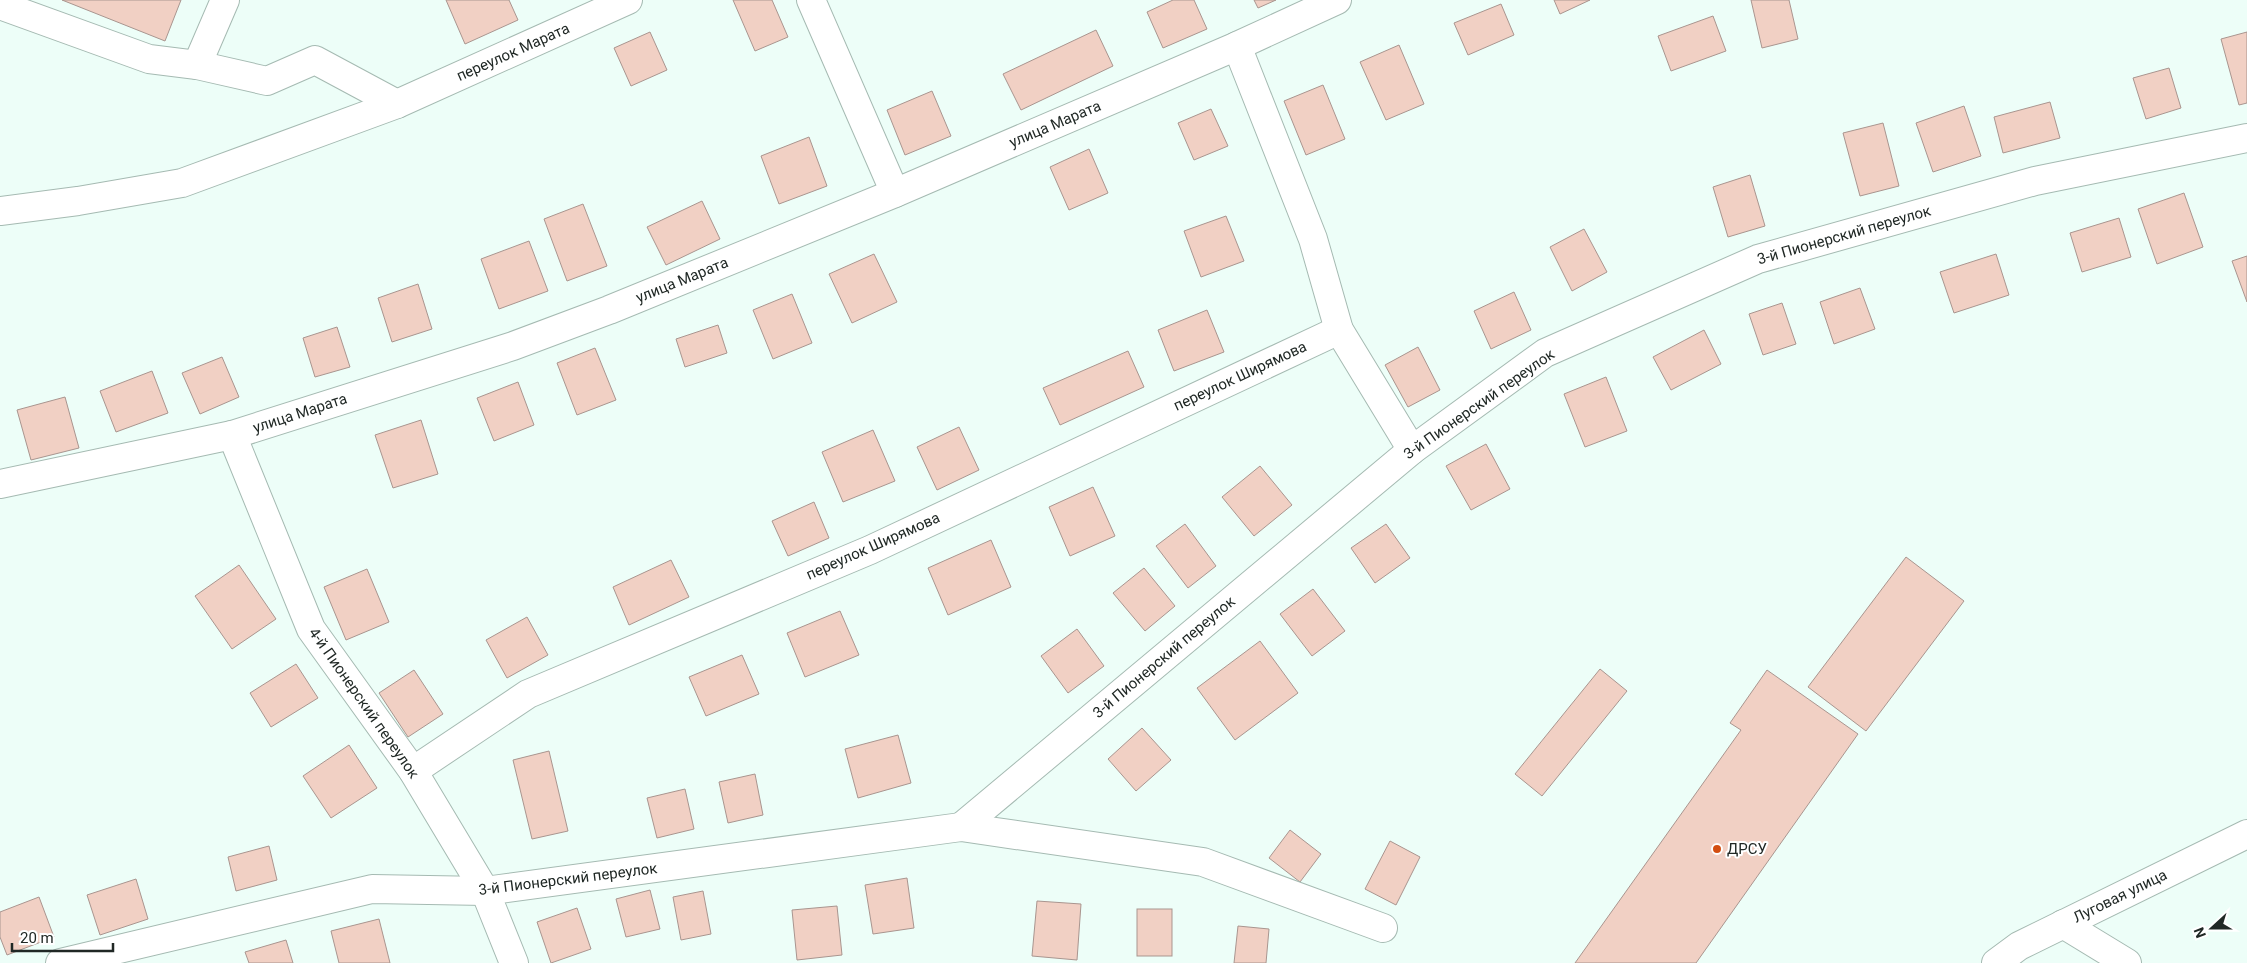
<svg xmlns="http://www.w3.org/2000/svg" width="2247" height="963" font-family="Roboto,sans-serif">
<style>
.building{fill:#f1d0c4;stroke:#a9958f}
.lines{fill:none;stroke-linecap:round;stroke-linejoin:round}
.minor-casing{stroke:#a5bab2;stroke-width:30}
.minor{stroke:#fff;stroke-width:28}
.poi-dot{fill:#d34e11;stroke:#fff;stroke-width:2}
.labels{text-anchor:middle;stroke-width:4;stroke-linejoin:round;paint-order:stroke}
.street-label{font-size:15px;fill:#202825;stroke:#fff}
.poi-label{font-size:15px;fill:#202825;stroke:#fff;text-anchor:start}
</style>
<rect width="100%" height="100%" fill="#edfef8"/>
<g class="building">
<polygon points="62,0 181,0 165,41"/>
<polygon points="446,0 509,0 518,20 465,44"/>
<polygon points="733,0 772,0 788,37 755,51"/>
<polygon points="1173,0 1194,0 1207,29 1163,48 1147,12"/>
<polygon points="1254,0 1276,0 1258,8"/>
<polygon points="1554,0 1590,0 1560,14"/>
<polygon points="1751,0 1789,0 1798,39 1762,48"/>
<polygon points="1501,4 1514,35 1468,55 1454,23"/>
<polygon points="1713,16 1726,51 1671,71 1658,36"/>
<polygon points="1096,30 1113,66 1021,110 1003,74"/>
<polygon points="650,32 667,70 631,86 614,48"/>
<polygon points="2247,32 2247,103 2239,105 2221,39"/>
<polygon points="1399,45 1424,104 1386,120 1360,62"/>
<polygon points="2169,68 2181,108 2146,119 2133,78"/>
<polygon points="1323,85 1345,139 1306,155 1284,101"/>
<polygon points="932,91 951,136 905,155 887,110"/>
<polygon points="2050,102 2060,138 2003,153 1994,117"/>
<polygon points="1964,106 1981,156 1933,172 1916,123"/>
<polygon points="1211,109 1228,146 1194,160 1178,123"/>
<polygon points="1883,123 1899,186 1860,196 1843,133"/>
<polygon points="809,137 827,186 779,204 761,156"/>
<polygon points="1089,149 1108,193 1069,210 1050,167"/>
<polygon points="1750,175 1765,226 1728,237 1713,187"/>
<polygon points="2184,193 2203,247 2157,264 2138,209"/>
<polygon points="702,201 720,239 666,265 647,227"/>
<polygon points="583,204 607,266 567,281 544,219"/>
<polygon points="1226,216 1244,261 1201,277 1184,231"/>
<polygon points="2119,218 2131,257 2082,272 2070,233"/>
<polygon points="1584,229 1607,272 1572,291 1550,247"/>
<polygon points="529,241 548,291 499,309 481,259"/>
<polygon points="874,254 897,302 852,323 829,274"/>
<polygon points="1996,254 2009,295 1954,313 1940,272"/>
<polygon points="2247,256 2247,302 2232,261"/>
<polygon points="418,284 432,329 392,342 378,298"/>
<polygon points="1860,288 1875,329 1834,344 1820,302"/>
<polygon points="1514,292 1531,330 1491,349 1474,311"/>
<polygon points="792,294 812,343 773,359 753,310"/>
<polygon points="1782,303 1796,344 1763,355 1749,314"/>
<polygon points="1207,310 1224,352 1174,371 1158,330"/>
<polygon points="718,325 727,353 685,367 676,339"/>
<polygon points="337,327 350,367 315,377 303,338"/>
<polygon points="1704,330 1721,364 1671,390 1653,357"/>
<polygon points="1418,347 1440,390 1408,407 1385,365"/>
<polygon points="595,348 616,400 577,415 557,363"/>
<polygon points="1128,351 1144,387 1060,425 1043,388"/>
<polygon points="222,357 239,397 200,414 182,373"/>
<polygon points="152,371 168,413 116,432 100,391"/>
<polygon points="1606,377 1627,431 1585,447 1564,394"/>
<polygon points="518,382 534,425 494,441 477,398"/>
<polygon points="65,397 79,448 31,460 17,410"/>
<polygon points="421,420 438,474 393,488 375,435"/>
<polygon points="959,427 979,470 937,490 917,447"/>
<polygon points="873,430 895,481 843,502 822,452"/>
<polygon points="1486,444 1510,489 1471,510 1446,466"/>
<polygon points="1260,466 1292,505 1254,536 1222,497"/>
<polygon points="1093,487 1115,536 1070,556 1049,507"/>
<polygon points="814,502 829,538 788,556 772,521"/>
<polygon points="1185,524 1216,566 1188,588 1156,546"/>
<polygon points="1386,524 1410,558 1375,583 1351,548"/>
<polygon points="991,540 1011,587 948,615 928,568"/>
<polygon points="1906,557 1964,601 1866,731 1808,687"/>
<polygon points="671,560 689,597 629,625 613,587"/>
<polygon points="239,565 276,619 232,649 195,596"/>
<polygon points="1144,568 1175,606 1145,631 1113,593"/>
<polygon points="367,569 389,622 346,640 324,587"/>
<polygon points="1313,589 1345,631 1312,656 1280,614"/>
<polygon points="840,611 859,655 805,677 787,633"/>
<polygon points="527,617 548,655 507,678 486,640"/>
<polygon points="1077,629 1104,666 1068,693 1041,656"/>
<polygon points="1260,641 1298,693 1235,740 1197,688"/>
<polygon points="742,655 759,694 706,716 689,677"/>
<polygon points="296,664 318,698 271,727 250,693"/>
<polygon points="1600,669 1627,691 1542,796 1515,774"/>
<polygon points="414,670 443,714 408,737 379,693"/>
<polygon points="1767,670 1858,734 1696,963 1575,963 1741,730 1730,723"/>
<polygon points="1142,728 1171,760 1136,791 1108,759"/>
<polygon points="898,735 911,783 858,798 845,749"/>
<polygon points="349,745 377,788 331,818 303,776"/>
<polygon points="549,751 568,831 532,839 513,760"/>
<polygon points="755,774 763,815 728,823 719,782"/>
<polygon points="685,789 694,829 657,838 647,798"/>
<polygon points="1290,830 1321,854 1300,882 1269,858"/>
<polygon points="1390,841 1420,857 1396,905 1365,889"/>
<polygon points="269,846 277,880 236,891 228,857"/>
<polygon points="907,878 914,928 873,934 865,885"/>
<polygon points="136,879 148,919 100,935 87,895"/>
<polygon points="650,890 660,929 626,937 616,899"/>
<polygon points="703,891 711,934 681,940 673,897"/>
<polygon points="39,897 54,937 7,955 0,937 0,912"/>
<polygon points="1037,901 1081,904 1077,960 1032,956"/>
<polygon points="837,906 842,955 797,960 792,910"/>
<polygon points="577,908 591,949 551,963 537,922"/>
<rect x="1137" y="909" width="35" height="47"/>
<polygon points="379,919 390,963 339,963 331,931"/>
<polygon points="1238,926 1269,929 1266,963 1234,963"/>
<polygon points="286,940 293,963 249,963 245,952"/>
</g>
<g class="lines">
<g class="minor-casing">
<g id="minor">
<polyline points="811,0 895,193"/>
<polyline points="0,5 149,59 197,65 267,81 315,60 397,104"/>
<polyline points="1237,46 1313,239 1339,330 1412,450"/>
<polyline points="197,65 225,0"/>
<polyline points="0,211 78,201 182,183 397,104 628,0"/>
<polyline points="232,435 311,629 413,771 485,891 514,963"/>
<polyline points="0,484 232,435 513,346 609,310 895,193 1237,46 1337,0"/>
<polyline points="413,771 528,694 870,550 1339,330"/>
<polyline points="961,827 1412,450 1545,353 1758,259 2035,181 2247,138"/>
<polyline points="2063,924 2127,963"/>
<polyline points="60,963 372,889 485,891 961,827 1203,862 1383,928"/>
<polyline points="1996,963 2019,946 2247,834"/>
</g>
</g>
<use href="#minor" class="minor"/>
</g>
<circle class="poi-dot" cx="1717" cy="849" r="5"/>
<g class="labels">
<g class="street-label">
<text transform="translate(513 52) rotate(-24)" y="5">переулок Марата</text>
<text transform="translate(1055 124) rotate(-23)" y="5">улица Марата</text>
<text transform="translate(1844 235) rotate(-16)" y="5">3-й Пионерский переулок</text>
<text transform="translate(682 280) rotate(-22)" y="5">улица Марата</text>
<text transform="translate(1240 376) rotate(-25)" y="5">переулок Ширямова</text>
<text transform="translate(1479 404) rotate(-35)" y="5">3-й Пионерский переулок</text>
<text transform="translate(300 413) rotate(-18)" y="5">улица Марата</text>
<text transform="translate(873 546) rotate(-24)" y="5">переулок Ширямова</text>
<text transform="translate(1164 657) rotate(-40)" y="5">3-й Пионерский переулок</text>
<text transform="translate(364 703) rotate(55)" y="5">4-й Пионерский переулок</text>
<text transform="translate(568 879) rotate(-7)" y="5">3-й Пионерский переулок</text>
<text transform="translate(2120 896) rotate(-26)" y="5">Луговая улица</text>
</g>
<g class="poi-label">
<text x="1727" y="854">ДРСУ</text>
</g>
</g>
<g transform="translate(2212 928) rotate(249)" stroke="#ffffff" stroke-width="4" paint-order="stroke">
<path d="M0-4L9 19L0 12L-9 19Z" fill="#202825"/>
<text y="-8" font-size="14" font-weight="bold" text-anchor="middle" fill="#202825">N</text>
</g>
<path d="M12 943v8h101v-8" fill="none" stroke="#202825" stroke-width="2.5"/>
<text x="20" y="943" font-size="15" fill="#202825" stroke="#ffffff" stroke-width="4" paint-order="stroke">20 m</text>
</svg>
